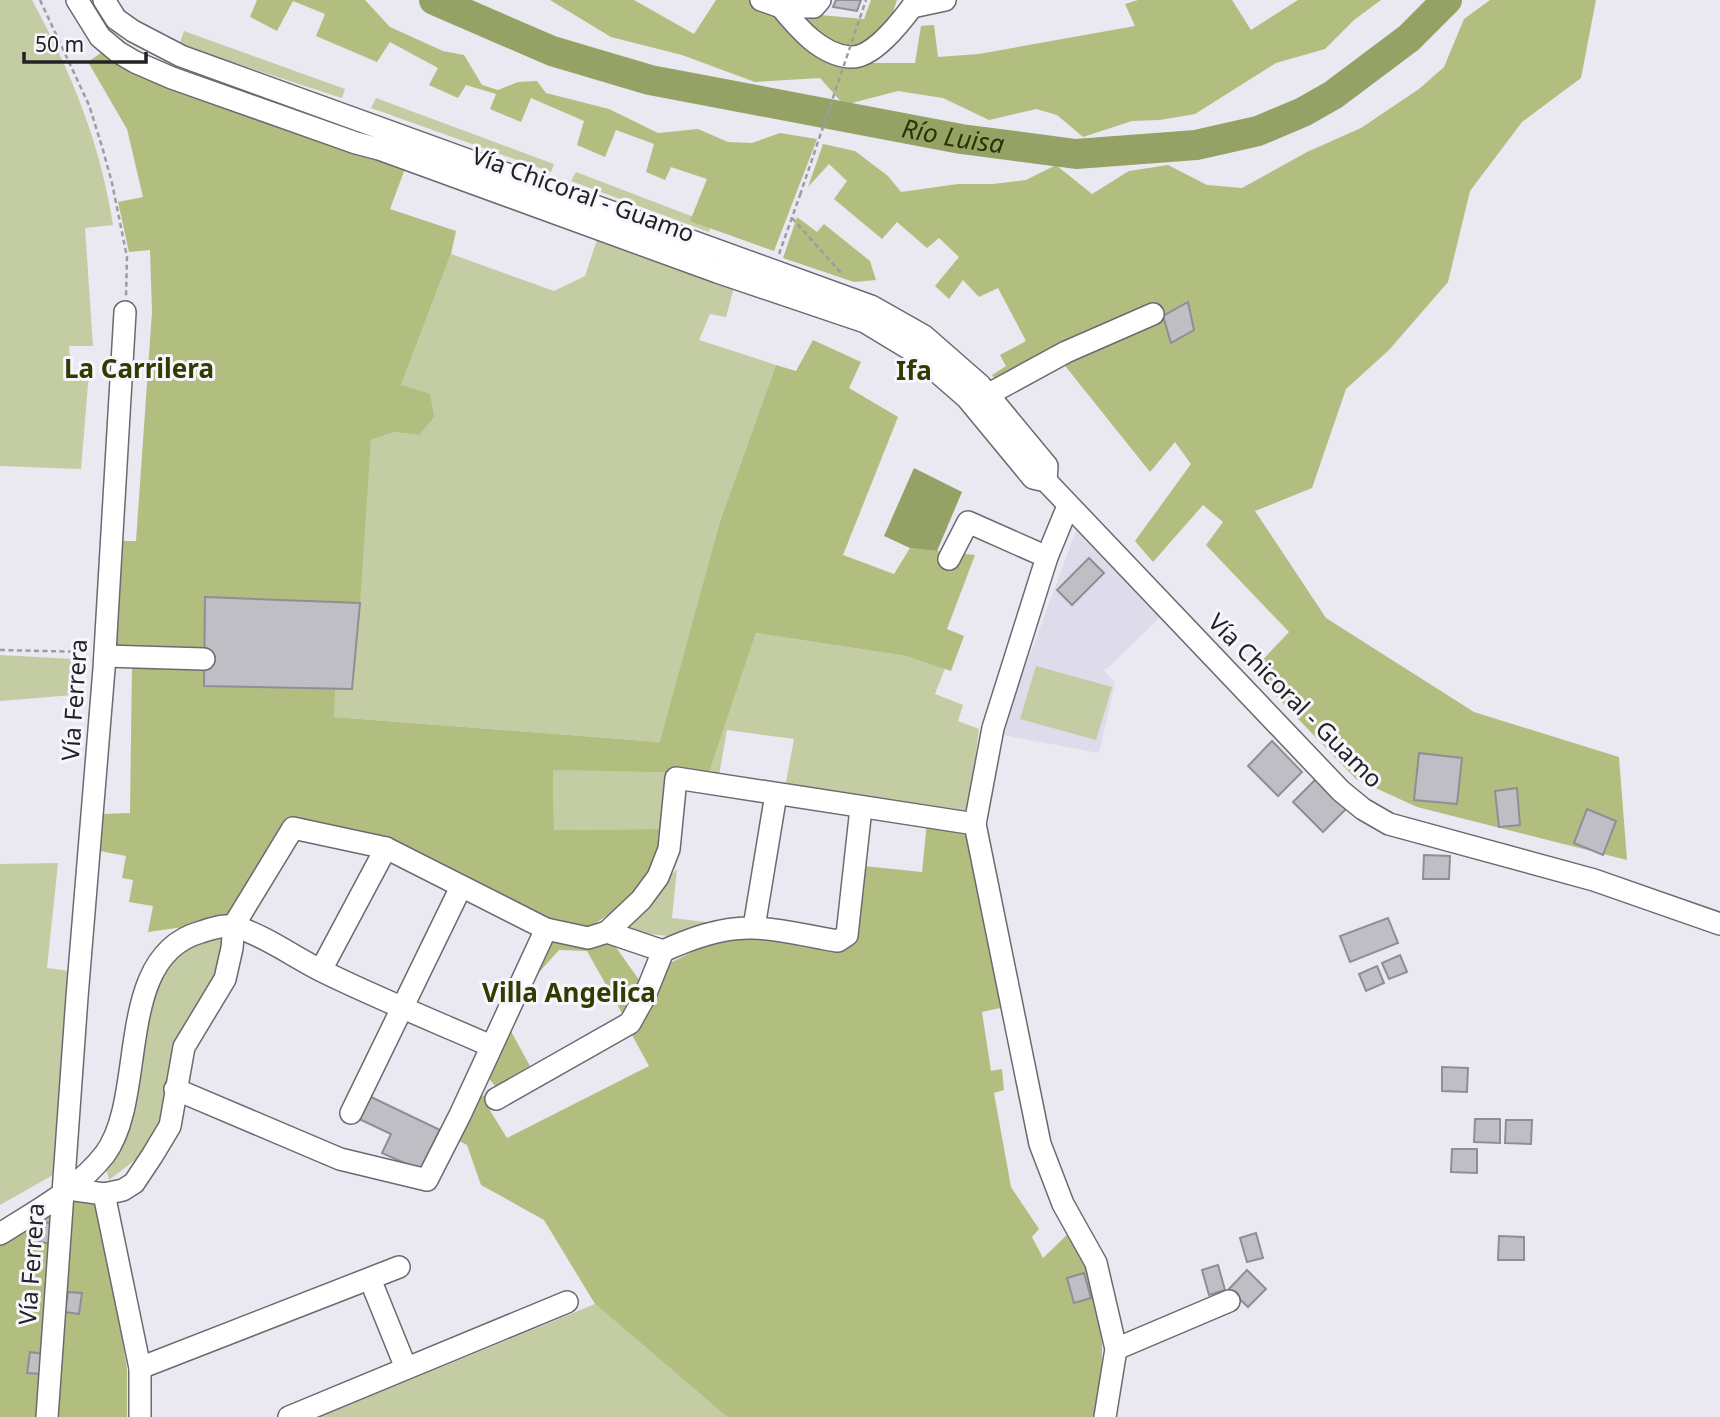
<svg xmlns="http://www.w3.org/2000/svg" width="1720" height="1417" font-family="'Noto Sans',sans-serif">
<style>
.built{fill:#dedcea}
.green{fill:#c3cca3}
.forest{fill:#b1be80}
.water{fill:#95a265}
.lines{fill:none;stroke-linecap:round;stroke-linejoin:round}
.river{stroke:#95a265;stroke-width:30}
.building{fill:#bfbec5;stroke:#8f8e94;stroke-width:2}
.minor-casing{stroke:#6b6a70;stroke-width:24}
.path{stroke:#9d9ca1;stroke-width:2.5;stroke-dasharray:5 3.5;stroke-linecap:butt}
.minor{stroke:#fff;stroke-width:21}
.path-bridge{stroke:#9d9ca1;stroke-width:2.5;stroke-dasharray:5 3.5;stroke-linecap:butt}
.labels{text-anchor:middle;stroke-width:6;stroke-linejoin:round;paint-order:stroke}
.street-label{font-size:24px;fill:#222224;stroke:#f7f6fd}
.water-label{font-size:26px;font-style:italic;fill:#2d3403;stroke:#f7f6fd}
.neighbourhood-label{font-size:26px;font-weight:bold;fill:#333b00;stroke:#f7f6fd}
</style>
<rect width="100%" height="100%" fill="#eae8f0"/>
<polygon class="built" points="1076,531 1161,616 1107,669 1103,669 1115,683 1099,753 1003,735 1018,687"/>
<g class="green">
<path d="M0,0h32c40,74 68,142 81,225l-28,3 8,118h-24l2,26h18l-8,97 -81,-3z"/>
<polygon points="184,31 345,89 342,98 194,50 180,43"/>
<polygon points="376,98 554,164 551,172 371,108"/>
<polygon points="576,172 712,224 709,232 571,181"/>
<polygon points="599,234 736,280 726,317 710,314 699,340 776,365 720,521 661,742 334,717 331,689 352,689 371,440 394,432 419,435 401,385 451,254 554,291 585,276"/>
<polygon points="756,633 906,656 945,668 935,694 963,705 958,721 979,729 968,814 785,787 794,739 727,730 719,775 709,773"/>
<polygon points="0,655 73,659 73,695 0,701"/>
<polygon points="1036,666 1112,687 1096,740 1020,719"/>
<polygon points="553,770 668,771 660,829 554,830"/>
<polygon points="58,863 47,968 69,971 60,1171 0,1205 0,864"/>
<polygon points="677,869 672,918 714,923 667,936 617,930"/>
<polygon points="230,933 165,1121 144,1153 109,1180 104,1159 155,981 176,953 202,940"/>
<polygon points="595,1304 727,1417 320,1417"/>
</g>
<g class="forest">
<polygon points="257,0 365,0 390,27 443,51 464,55 482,85 498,90 518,82 537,81 546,93 609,109 658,133 698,129 728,142 752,143 780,133 817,139 774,251 690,221 707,179 671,167 665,180 646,172 654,144 616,130 605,157 577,145 584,121 531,98 521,122 490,109 496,94 466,85 458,98 429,85 438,68 390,42 377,62 316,36 325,14 293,1 277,31 250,17"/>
<polygon points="550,0 634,0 694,34 716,0 777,0 820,15 864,19 871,0 897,0 893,12 880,32 873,63 915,63 921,26 934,25 938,57 979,54 1135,26 1125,4 1138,0 1232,0 1251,30 1298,0 1381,0 1354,20 1325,49 1276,63 1195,114 1160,120 1132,121 1083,137 1057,115 1036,109 989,120 943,98 898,91 844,105 820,78 755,82 682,55 611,37"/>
<polygon points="1490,0 1596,0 1581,78 1522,122 1470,191 1448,282 1389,350 1346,389 1312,488 1255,511 1326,618 1474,712 1619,757 1627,860 1417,807 1356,779 1252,671 1289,632 1206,545 1223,522 1203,505 1153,562 1135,541 1191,464 1175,442 1150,472 1058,357 1005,390 992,375 1006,366 1000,355 1026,341 998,288 979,297 963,280 949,299 935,286 959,257 939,238 927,248 897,222 882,239 834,199 847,181 829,164 808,187 823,144 855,151 888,176 901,192 958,184 993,184 1026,180 1056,165 1092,194 1129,171 1168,165 1207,185 1242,188 1307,152 1361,128 1419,89 1444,67 1464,19"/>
<polygon points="105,50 406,166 390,209 456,231 451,254 401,385 430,394 434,417 419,435 394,432 371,440 360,603 205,598 204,653 109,652 112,541 136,541 152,312 150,250 129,252 118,202 143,197 127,129 88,62"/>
<polygon points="797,217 817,232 824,224 870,261 876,280 854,282 783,258"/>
<path d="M813,340l48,22 -12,26 49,29 -55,138 51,19 16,-26 65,7 -28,74 17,7 -13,35 -45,-15 -150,-23 -47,140 -156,-3 1,60 106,-1c-1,8 0,16 -1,23 -7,38 -46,59 -75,79l-40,-7 -157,-82 -95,-19 -59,97 -85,12 5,-26 -24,-4 4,-22 -11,-2 4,-22 -26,-5 3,-37 27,-1 2,-150 72,1v22l131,3 -1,28 326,25 60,-221 56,-156 20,6z"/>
<path d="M927,822l43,6 35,179 -23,5 9,59 11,-2 2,21 -10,3 17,94 28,42 -7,8 11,21 26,-25c21,37 34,77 33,120 0,20 -5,41 -7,61l-3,3h-365l-132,-113 -51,-84 -63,-35 -14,-40 -15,-8 22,-46 18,9 -6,4 21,34 142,-72 -22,-40 41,-62 65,-32 106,14 24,-80 59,6z"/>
<polygon points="551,936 610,939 642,984 623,1015 587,951 559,950 533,979"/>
<polygon points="508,1026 530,1066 496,1087 485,1074"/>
<polygon points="94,1168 127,1369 127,1417 0,1417 0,1222"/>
</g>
<polygon class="water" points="914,468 962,492 937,551 910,548 884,536"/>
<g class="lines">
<path class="river" id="s1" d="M434,0l118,51 98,29 311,59 115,15 120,-9 62,-14 45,-19 30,-17 76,-57 38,-38"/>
</g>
<g class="building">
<polygon points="836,0 861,0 857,11 833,7"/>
<polygon points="1188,302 1194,330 1171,343 1163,316"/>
<polygon points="1089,558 1104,573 1072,605 1057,590"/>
<polygon points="205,597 360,603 352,689 204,686"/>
<polygon points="1272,741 1302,772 1278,796 1248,766"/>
<polygon points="1419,753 1462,758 1457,804 1414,800"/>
<polygon points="1317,778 1347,808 1323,832 1293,802"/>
<polygon points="1517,788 1520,825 1499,827 1495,791"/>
<polygon points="1587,809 1616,821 1603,855 1574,843"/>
<polygon points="1424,855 1450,856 1449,879 1423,879"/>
<polygon points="1388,918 1398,943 1350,962 1340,936"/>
<polygon points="1400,955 1407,972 1389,979 1382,963"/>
<polygon points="1377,966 1384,983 1366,991 1359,974"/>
<polygon points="1442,1067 1468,1068 1467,1092 1442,1091"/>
<polygon points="369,1096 440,1130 420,1170 382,1153 391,1134 357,1118"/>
<polygon points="1475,1119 1500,1119 1500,1143 1474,1142"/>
<polygon points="1506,1120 1532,1120 1531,1144 1505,1143"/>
<polygon points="1452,1149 1477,1149 1477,1173 1451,1172"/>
<polygon points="42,1222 56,1224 53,1244 39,1242"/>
<polygon points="1256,1233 1263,1258 1247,1262 1240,1238"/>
<polygon points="1499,1236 1524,1237 1524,1260 1498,1260"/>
<polygon points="1218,1265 1225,1290 1209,1295 1202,1270"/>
<polygon points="1247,1270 1266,1289 1248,1307 1229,1289"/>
<polygon points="1084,1273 1091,1298 1074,1303 1067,1278"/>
<polygon points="68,1292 82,1293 79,1314 65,1312"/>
<polygon points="30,1352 44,1354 41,1374 27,1373"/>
</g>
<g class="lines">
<g class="minor-casing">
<g id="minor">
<polyline points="77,0 100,37 118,52 135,62 172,78 356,143 379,149 717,272 865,322 913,351 967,398 1033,478 1046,481 1341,791 1363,809 1389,824 1594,880 1720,924"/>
<polyline points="104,0 116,19 133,31 181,56 871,306 924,336 980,385 1047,466 1046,481"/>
<polyline points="761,0 781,7 814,7 820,0"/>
<path d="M781,7c17,21 40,48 69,50 22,2 50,-34 62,-50"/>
<polyline points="912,7 945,0"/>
<polyline points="989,394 1066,352 1153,314"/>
<polyline points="1068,506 1047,557 993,728 975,824 1040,1144 1063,1204 1096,1263 1116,1349 1105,1417"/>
<polyline points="949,559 968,522 1047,557"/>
<polyline points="105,656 204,659"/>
<polyline points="754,927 776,794"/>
<path d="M607,932l56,19c27,-12 58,-24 89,-23 28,0 58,9 86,13l9,-6 14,-127"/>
<polyline points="321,970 386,848"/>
<polyline points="175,1089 340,1159 427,1180 460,1115 546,929"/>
<polyline points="496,1099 630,1023 644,998 663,951"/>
<polyline points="351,1113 461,887"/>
<polyline points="68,1189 104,1194 123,1190 134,1183 152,1156 170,1126 184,1047 225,979 232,948 234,925 293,828 386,848 546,929 588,938 607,932 641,900 658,877 669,849 676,778 975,824"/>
<polyline points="104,1194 140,1368 399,1267"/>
<path d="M0,1234c36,-23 78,-45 105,-80 43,-58 8,-198 96,-222 10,-3 26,-9 36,-5 30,10 57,30 85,44 55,27 112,50 169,75"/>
<polyline points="370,1279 406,1368"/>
<polyline points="1116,1349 1229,1301"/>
<polyline points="140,1368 140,1417"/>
<polyline points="47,1417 77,997 104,669 125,312"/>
<polyline points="289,1417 567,1302"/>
</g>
</g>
<g class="path">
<polyline points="40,0 89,105 103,150 112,183 127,257 126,296"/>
<polyline points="792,218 843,275"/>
<polyline points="779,254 800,195"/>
<polyline points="0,650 88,652"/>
</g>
<use href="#minor" class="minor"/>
<polyline class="path-bridge" points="800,195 866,0"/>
</g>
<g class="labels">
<g class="street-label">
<text transform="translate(583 195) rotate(20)" y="8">Vía Chicoral - Guamo</text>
<text transform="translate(75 700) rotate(-86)" y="8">Vía Ferrera</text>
<text transform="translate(1295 701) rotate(45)" y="8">Vía Chicoral - Guamo</text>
<text transform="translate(32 1264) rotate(-86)" y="8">Vía Ferrera</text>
</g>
<g class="water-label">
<text dy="9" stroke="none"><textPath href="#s1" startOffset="539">Río Luisa</textPath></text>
</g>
<g class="neighbourhood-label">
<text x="139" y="378">La Carrilera</text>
<text x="914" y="380">Ifa</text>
<text x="569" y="1002">Villa Angelica</text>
</g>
</g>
<path d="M24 52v10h122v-10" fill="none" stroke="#222224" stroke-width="3.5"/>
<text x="35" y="52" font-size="21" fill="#222224" stroke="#f7f6fd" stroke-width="5" paint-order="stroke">50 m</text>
</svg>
